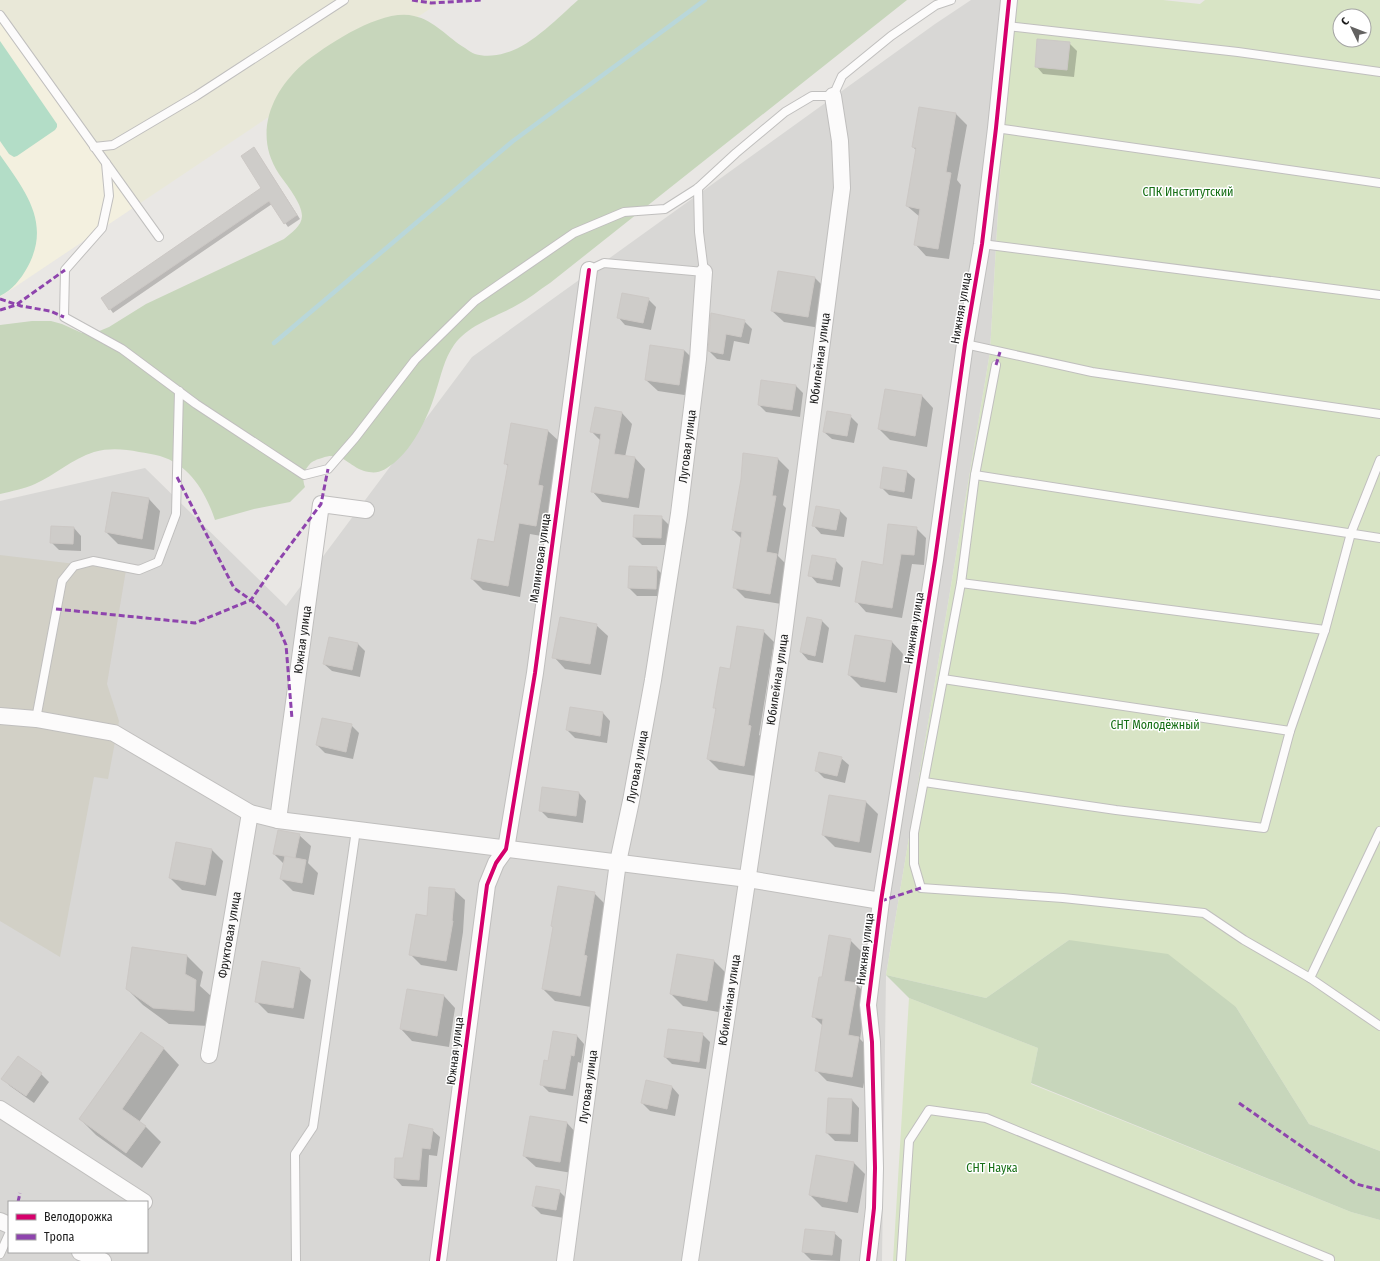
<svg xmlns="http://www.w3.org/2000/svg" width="1380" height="1261" font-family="'Fira Sans Condensed',sans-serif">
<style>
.residential{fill:#d8d7d5;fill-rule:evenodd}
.education{fill:#f3f0df}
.construction{fill:#d2d0c6}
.farmland{fill:#e9e8d8}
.grass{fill:#d8e4c5;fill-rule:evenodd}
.forest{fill:#c7d6bb}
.pitch{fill:#b3ddc7}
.shadow{fill:#0003}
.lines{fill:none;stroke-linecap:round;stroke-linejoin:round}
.stream{stroke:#b9d7da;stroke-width:4.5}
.building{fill:#ceccc9;stroke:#ccc8c5}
.lane-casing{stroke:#c0bfbe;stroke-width:10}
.street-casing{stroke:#c0bfbe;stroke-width:18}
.lane{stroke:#fcfbfb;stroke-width:8}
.street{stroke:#fcfbfb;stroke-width:16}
.quiet{stroke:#8e44ad;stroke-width:3;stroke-dasharray:6 3;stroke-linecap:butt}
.cycleway-casing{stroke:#fff;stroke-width:6}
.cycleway{stroke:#d6006c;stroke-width:4}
.labels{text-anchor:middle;stroke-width:3;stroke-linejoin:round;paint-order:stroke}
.park-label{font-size:12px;fill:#156e14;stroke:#fff}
.street-label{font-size:12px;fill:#1b1b1b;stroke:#fff}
</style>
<rect width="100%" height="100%" fill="#e9e7e4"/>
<path class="residential" d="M971,0h39l-20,352 -104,623 -4,286h-882v-760l145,-33 141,138 186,-249 463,-333zM9,1202h138v50h-138z"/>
<polygon class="education" points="0,19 136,206 0,297"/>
<polygon class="construction" points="0,555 126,570 107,684 119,721 108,779 94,777 60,957 0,921"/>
<polygon class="farmland" points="0,0 443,0 136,206 0,19"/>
<g class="grass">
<path d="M1010,0h153l37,4 5,-4h175v1151l-71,-27 -73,-117 -167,-67 -83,58 -100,-23 104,-623zM1340,16h24v24h-24z"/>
<polygon points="909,998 1038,1048 1031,1084 1351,1212 1380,1220 1380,1261 893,1261"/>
</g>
<g class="forest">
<path d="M578,0h329l-357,283c-11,7 -21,16 -33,22 -21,12 -49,20 -63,40 -10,14 -13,31 -18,46 -7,24 -22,56 -42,72 -8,6 -15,11 -25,9 -19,-2 -25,-22 -47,-14 -4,1 -10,3 -13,7 -6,7 -7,14 -4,22l-15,15 -36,7 -39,11c-9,-27 -25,-55 -55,-64 -7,-2 -14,-3 -21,-4 -15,-3 -30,-4 -45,0 -22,7 -39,23 -59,32 -11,5 -23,7 -35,10v-169l32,-4h19l11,3 20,9 15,-1 12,-5 37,-23 138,-65c7,-6 18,-13 18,-23 0,-13 -16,-32 -23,-42 -26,-39 -8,-82 24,-110 25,-20 79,-56 111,-48 20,4 34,22 51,32 3,2 7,5 10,6 9,3 21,2 30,-1 25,-6 54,-36 73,-53z"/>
<polygon points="1069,940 1168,954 1236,1007 1309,1124 1380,1151 1380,1220 1351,1212 1031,1083 1038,1048 909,998 886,975 986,998"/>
</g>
<g class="pitch">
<polygon points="0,41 57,124 57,127 55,130 17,156 14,157 9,154 0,141"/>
<path d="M0,155c25,36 52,68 27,113 -6,11 -15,22 -27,28z"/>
</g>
<g class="shadow">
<polygon points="1069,43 1077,51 1074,77 1043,74 1036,66"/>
<polygon points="920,108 956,114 967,125 957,180 961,185 949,259 926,256 915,244 920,217 907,206 917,151 913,147"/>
<polygon points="254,149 257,152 300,219 288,227 272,204 113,313 102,298 262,188"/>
<polygon points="815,278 827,290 820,328 784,322 772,311"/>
<polygon points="648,299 656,307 651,330 625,325 618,317"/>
<polygon points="712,315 744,321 752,329 749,344 734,341 730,361 717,359 709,351"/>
<polygon points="684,350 696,362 691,396 658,391 646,380"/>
<polygon points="796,386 803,393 800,417 766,412 759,405"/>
<polygon points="922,396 933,408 927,447 890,440 879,429"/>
<polygon points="622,413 632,424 625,457 635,458 645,469 639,508 602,502 592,491 601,441 591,431"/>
<polygon points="850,416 858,424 854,443 832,439 824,432"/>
<polygon points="548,431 560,442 550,494 554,498 547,537 530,534 520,597 483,590 472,579 495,543 509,467 505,463"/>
<polygon points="778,459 789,470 783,505 786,508 778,556 787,565 781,604 745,598 734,587 742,539 733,530"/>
<polygon points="884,468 907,472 915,479 912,499 889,495 881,487"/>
<polygon points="113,493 149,499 160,511 154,550 118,544 106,532"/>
<polygon points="840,511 847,518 844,537 821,534 814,526"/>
<polygon points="661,517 669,525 668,545 642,545 634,537"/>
<polygon points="74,528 81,536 81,551 59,550 51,542"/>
<polygon points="916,528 926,538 924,565 912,564 902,618 866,612 856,601"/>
<polygon points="835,560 843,568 840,587 817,583 810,575"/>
<polygon points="656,568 664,576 663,596 637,596 629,588"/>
<polygon points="822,621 829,628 823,663 808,660 801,652"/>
<polygon points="596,625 608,636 601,675 565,669 554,657"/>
<polygon points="763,631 774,642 759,735 762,737 755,776 719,770 708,759 717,710 714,707 731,670"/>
<polygon points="892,642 903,654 897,693 861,687 849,675"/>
<polygon points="358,644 365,651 360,677 332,671 324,664"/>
<polygon points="603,713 610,721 607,743 575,738 567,730"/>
<polygon points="351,725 359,733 353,759 325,753 317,745"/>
<polygon points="841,758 849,765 845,783 824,778 816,770"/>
<polygon points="579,793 586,801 583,823 548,818 540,810"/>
<polygon points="830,796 866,802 878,814 871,853 835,847 823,835"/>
<polygon points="299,835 311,846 308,863 318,873 314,895 293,891 281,879 284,864 274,854"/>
<polygon points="211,849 223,861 216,896 182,890 170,878"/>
<polygon points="454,890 465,900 463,932 457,971 421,965 410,954 428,917"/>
<polygon points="594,893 606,905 596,966 598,968 591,1007 555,1001 543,989 554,928 552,926"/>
<polygon points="850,940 861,951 856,984 867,995 860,1039 870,1049 863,1088 827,1081 816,1070 823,1026 813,1016 823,978"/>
<polygon points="678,955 714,961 726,973 719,1012 683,1006 671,994"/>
<polygon points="187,956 203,972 200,986 211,996 209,1026 169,1024 143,1005 127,989"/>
<polygon points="299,969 311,980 304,1019 268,1013 256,1001"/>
<polygon points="444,996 455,1008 449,1047 412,1041 401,1029"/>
<polygon points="141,1033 164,1049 179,1065 139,1122 145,1126 161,1142 142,1168 96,1135 80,1119"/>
<polygon points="702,1034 710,1042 706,1069 672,1064 665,1057"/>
<polygon points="577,1036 584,1044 581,1063 578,1062 573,1096 549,1092 542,1085 549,1062"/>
<polygon points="18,1057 41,1074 49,1082 34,1103 10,1086 3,1079"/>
<polygon points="647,1082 672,1087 679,1095 675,1116 650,1111 642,1103"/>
<polygon points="852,1100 859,1108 858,1142 835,1141 827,1133"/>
<polygon points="567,1123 578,1135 572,1173 536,1167 524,1156"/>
<polygon points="432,1130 440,1137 437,1156 429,1155 427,1187 402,1186 395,1178 404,1159"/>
<polygon points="853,1162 865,1174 858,1213 822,1207 810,1195"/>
<polygon points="559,1191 567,1199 564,1218 541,1214 533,1206"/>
<polygon points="834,1233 842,1240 840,1261 811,1260 803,1252"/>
</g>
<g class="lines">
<polyline class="stream" points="274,343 513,141 705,0"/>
</g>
<g class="building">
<polygon points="1037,39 1070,42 1067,70 1035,67"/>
<polygon points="919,107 956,113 946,172 951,173 938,249 914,245 920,209 906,206 916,148 912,147"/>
<polygon points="254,147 297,215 284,224 269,201 109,310 101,298 261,188 241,156"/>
<polygon points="778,271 815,277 808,317 771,311"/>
<polygon points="622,293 649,298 643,323 617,318"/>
<polygon points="711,313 745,320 741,337 726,334 723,354 708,351"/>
<polygon points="650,345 684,350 679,385 645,380"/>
<polygon points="761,380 796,385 792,410 758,405"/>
<polygon points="885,389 922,395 915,436 878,429"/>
<polygon points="595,407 622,412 614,454 635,457 628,498 591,492 601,434 590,432"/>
<polygon points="827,411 851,415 847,436 823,432"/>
<polygon points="511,423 548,430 538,485 543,486 536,526 519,523 508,586 471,579 478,539 494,542 508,464 504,464"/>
<polygon points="743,453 778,458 772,496 776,496 766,552 777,554 770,594 733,588 742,532 732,530 741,479"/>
<polygon points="883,467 907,471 904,492 880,488"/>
<polygon points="112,492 149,498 142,539 105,532"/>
<polygon points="816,506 840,510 836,530 812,526"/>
<polygon points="634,515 662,516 661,538 633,537"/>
<polygon points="888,524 917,527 914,555 901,554 892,608 855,602 862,561 883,565"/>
<polygon points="51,526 74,527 73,544 50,543"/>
<polygon points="812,555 836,559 832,580 808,576"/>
<polygon points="629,566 657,567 656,589 628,588"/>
<polygon points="560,617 597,624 590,664 552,658"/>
<polygon points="807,617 822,620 815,656 800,652"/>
<polygon points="737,626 764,630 748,725 751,726 744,766 707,759 716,708 713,708 720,667 730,669"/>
<polygon points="855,635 892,641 885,682 848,675"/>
<polygon points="329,637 358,643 352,670 323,664"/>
<polygon points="570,707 603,712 600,736 566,730"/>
<polygon points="322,718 352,724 346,752 316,745"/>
<polygon points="819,752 842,757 837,776 815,771"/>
<polygon points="542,787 579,792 576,816 539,811"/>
<polygon points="829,795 866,801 859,842 822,835"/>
<polygon points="278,830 300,834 295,858 273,854"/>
<polygon points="176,842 212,849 205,885 169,878"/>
<polygon points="285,856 306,860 302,883 280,879"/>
<polygon points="558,886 595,892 584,955 587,956 580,996 542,989 553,927 551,926"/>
<polygon points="429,887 455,889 452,921 453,921 446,961 409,955 416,914 427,916"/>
<polygon points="829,935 851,939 844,981 857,983 848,1035 859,1037 852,1077 815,1071 823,1019 812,1017 819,977 822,977"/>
<polygon points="132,947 187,955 185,974 196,980 194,1011 153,1008 126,989"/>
<polygon points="677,954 714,960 707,1001 670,994"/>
<polygon points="262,961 300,968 293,1008 255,1002"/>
<polygon points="407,989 444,995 437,1036 400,1029"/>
<polygon points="668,1029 703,1033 699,1062 664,1057"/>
<polygon points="553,1031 577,1035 574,1056 571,1055 565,1089 540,1085 544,1060 548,1061"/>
<polygon points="141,1032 164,1048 122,1109 146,1126 126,1153 79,1119"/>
<polygon points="18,1056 42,1073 26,1096 1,1079"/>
<polygon points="646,1080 672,1086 667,1109 641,1103"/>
<polygon points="828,1098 852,1099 850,1134 826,1133"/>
<polygon points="530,1116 567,1122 560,1162 523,1156"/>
<polygon points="409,1124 433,1129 430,1149 422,1148 419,1180 394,1178 395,1158 403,1158"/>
<polygon points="816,1155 854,1162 847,1202 809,1195"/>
<polygon points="536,1186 560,1190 556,1210 532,1206"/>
<polygon points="805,1229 835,1232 832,1255 802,1252"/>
</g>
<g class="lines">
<g class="lane-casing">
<g id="lane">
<polyline points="0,15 159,237"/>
<polyline points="1007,26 1238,52 1380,72"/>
<polyline points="996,128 1380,183"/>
<polyline points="94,147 113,145 196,96 344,0"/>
<polyline points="106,163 109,196 102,228 65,270 64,317 122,349 196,404 304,475 328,469 355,438 415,360 475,301 574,233 624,212 665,209 698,188 736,153 785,112 812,96 833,96 842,76 891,36 936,5 951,0"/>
<polyline points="982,244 1380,295"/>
<polyline points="589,270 604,263 704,272 699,232 698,188"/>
<polyline points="965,344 1092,372 1380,414"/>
<polyline points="996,365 975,475 961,583 914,833 914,864 921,888 1063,898 1204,913 1244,940 1310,978 1380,1026"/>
<polyline points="975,475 1380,538"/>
<polyline points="961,583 1325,630"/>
<polyline points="943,679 1290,731"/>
<polyline points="36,719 62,581 74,566 93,561 139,570 158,562 176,514 179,391"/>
<polyline points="924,782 1116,810 1264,828 1290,731 1325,630 1351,533 1380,460"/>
<polyline points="1310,978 1380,831"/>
<polyline points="0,1254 9,1234"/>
<polyline points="296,1261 295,1154 313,1127 356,830"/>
<polyline points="901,1261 909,1141 929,1110 986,1118 1330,1259 1330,1261"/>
</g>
</g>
<g class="street-casing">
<g id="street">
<polyline points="0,716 36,719 114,733 250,813 278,820 748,879 881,901"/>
<path id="s1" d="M278,820l43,-316 45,6"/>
<path id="s2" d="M209,1055l41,-242"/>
<polyline points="0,1109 144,1202"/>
<polyline points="0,1221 9,1225"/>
<polyline points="80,1252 103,1261"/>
<polyline points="438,1261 487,885 496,863 506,849 535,673 589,270"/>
<path id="s3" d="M565,1261l53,-399 13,-61 22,-121 26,-166 19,-155 6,-87"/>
<path id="s4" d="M690,1261l92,-612 60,-461 -2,-47 -7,-45"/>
<polyline points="868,1261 874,1208 875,1168 872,1042 868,1005 881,901 935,560 965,344 982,244 996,128 1009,0"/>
</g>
</g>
<use href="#lane" class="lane"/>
<use href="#street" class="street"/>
<g class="quiet">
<polyline points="412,0 431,3 481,0"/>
<polyline points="0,299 21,306 50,311 64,317"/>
<polyline points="0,310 16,305 65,270"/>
<polyline points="996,365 1000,352"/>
<polyline points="177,477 234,588 251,600 277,624 286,645 292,719"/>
<polyline points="56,609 195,623 251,600 279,560 321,504 328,469"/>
<polyline points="881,901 921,888"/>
<polyline points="1239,1103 1356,1184 1380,1190"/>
<polyline points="18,1202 20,1193"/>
</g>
<g class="cycleway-casing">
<g id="cycleway">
<polyline points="438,1261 487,885 496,863 506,849 535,673 589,270"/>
<polyline points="868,1261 874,1208 875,1168 872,1042 868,1005 881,901 935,560 965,344 982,244 996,128 1009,0"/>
</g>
</g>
<use href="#cycleway" class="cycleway"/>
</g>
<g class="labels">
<g class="park-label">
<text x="1188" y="196">СПК Институтский</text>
<text x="1155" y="729">СНТ Молодёжный</text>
<text x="992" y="1172">СНТ Наука</text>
</g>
<g class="street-label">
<text transform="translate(961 308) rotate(-80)" y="4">Нижняя улица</text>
<text dy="4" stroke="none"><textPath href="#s4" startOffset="912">Юбилейная улица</textPath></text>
<text dy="4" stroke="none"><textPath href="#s3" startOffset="824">Луговая улица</textPath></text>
<text transform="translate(540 558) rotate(-82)" y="4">Малиновая улица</text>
<text transform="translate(914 628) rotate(-81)" y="4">Нижняя улица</text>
<text dy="4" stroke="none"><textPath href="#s1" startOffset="182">Южная улица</textPath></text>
<text dy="4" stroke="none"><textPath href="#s4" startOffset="588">Юбилейная улица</textPath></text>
<text dy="4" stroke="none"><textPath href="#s3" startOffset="500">Луговая улица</textPath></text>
<text dy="4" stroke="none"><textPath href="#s2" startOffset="122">Фруктовая улица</textPath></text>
<text transform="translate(865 949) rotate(-83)" y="4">Нижняя улица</text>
<text dy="4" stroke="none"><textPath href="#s4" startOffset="264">Юбилейная улица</textPath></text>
<text transform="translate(455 1051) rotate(-83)" y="4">Южная улица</text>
<text dy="4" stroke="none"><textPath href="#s3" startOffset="176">Луговая улица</textPath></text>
</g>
</g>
<rect x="8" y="1201" width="140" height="52" fill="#ffffff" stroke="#a4a4a4"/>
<rect x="16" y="1214" width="20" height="6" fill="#d6006c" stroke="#a4a4a4"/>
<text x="44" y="1221" font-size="12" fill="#1b1b1b">Велодорожка</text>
<rect x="16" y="1234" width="20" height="6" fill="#8e44ad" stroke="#a4a4a4"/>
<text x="44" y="1241" font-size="12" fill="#1b1b1b">Тропа</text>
<g transform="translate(1352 28) rotate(313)"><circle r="19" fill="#ffffff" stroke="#a4a4a4"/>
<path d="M0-3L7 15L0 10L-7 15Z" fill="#636261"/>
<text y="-6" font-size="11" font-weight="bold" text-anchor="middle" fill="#1b1b1b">С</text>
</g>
</svg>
